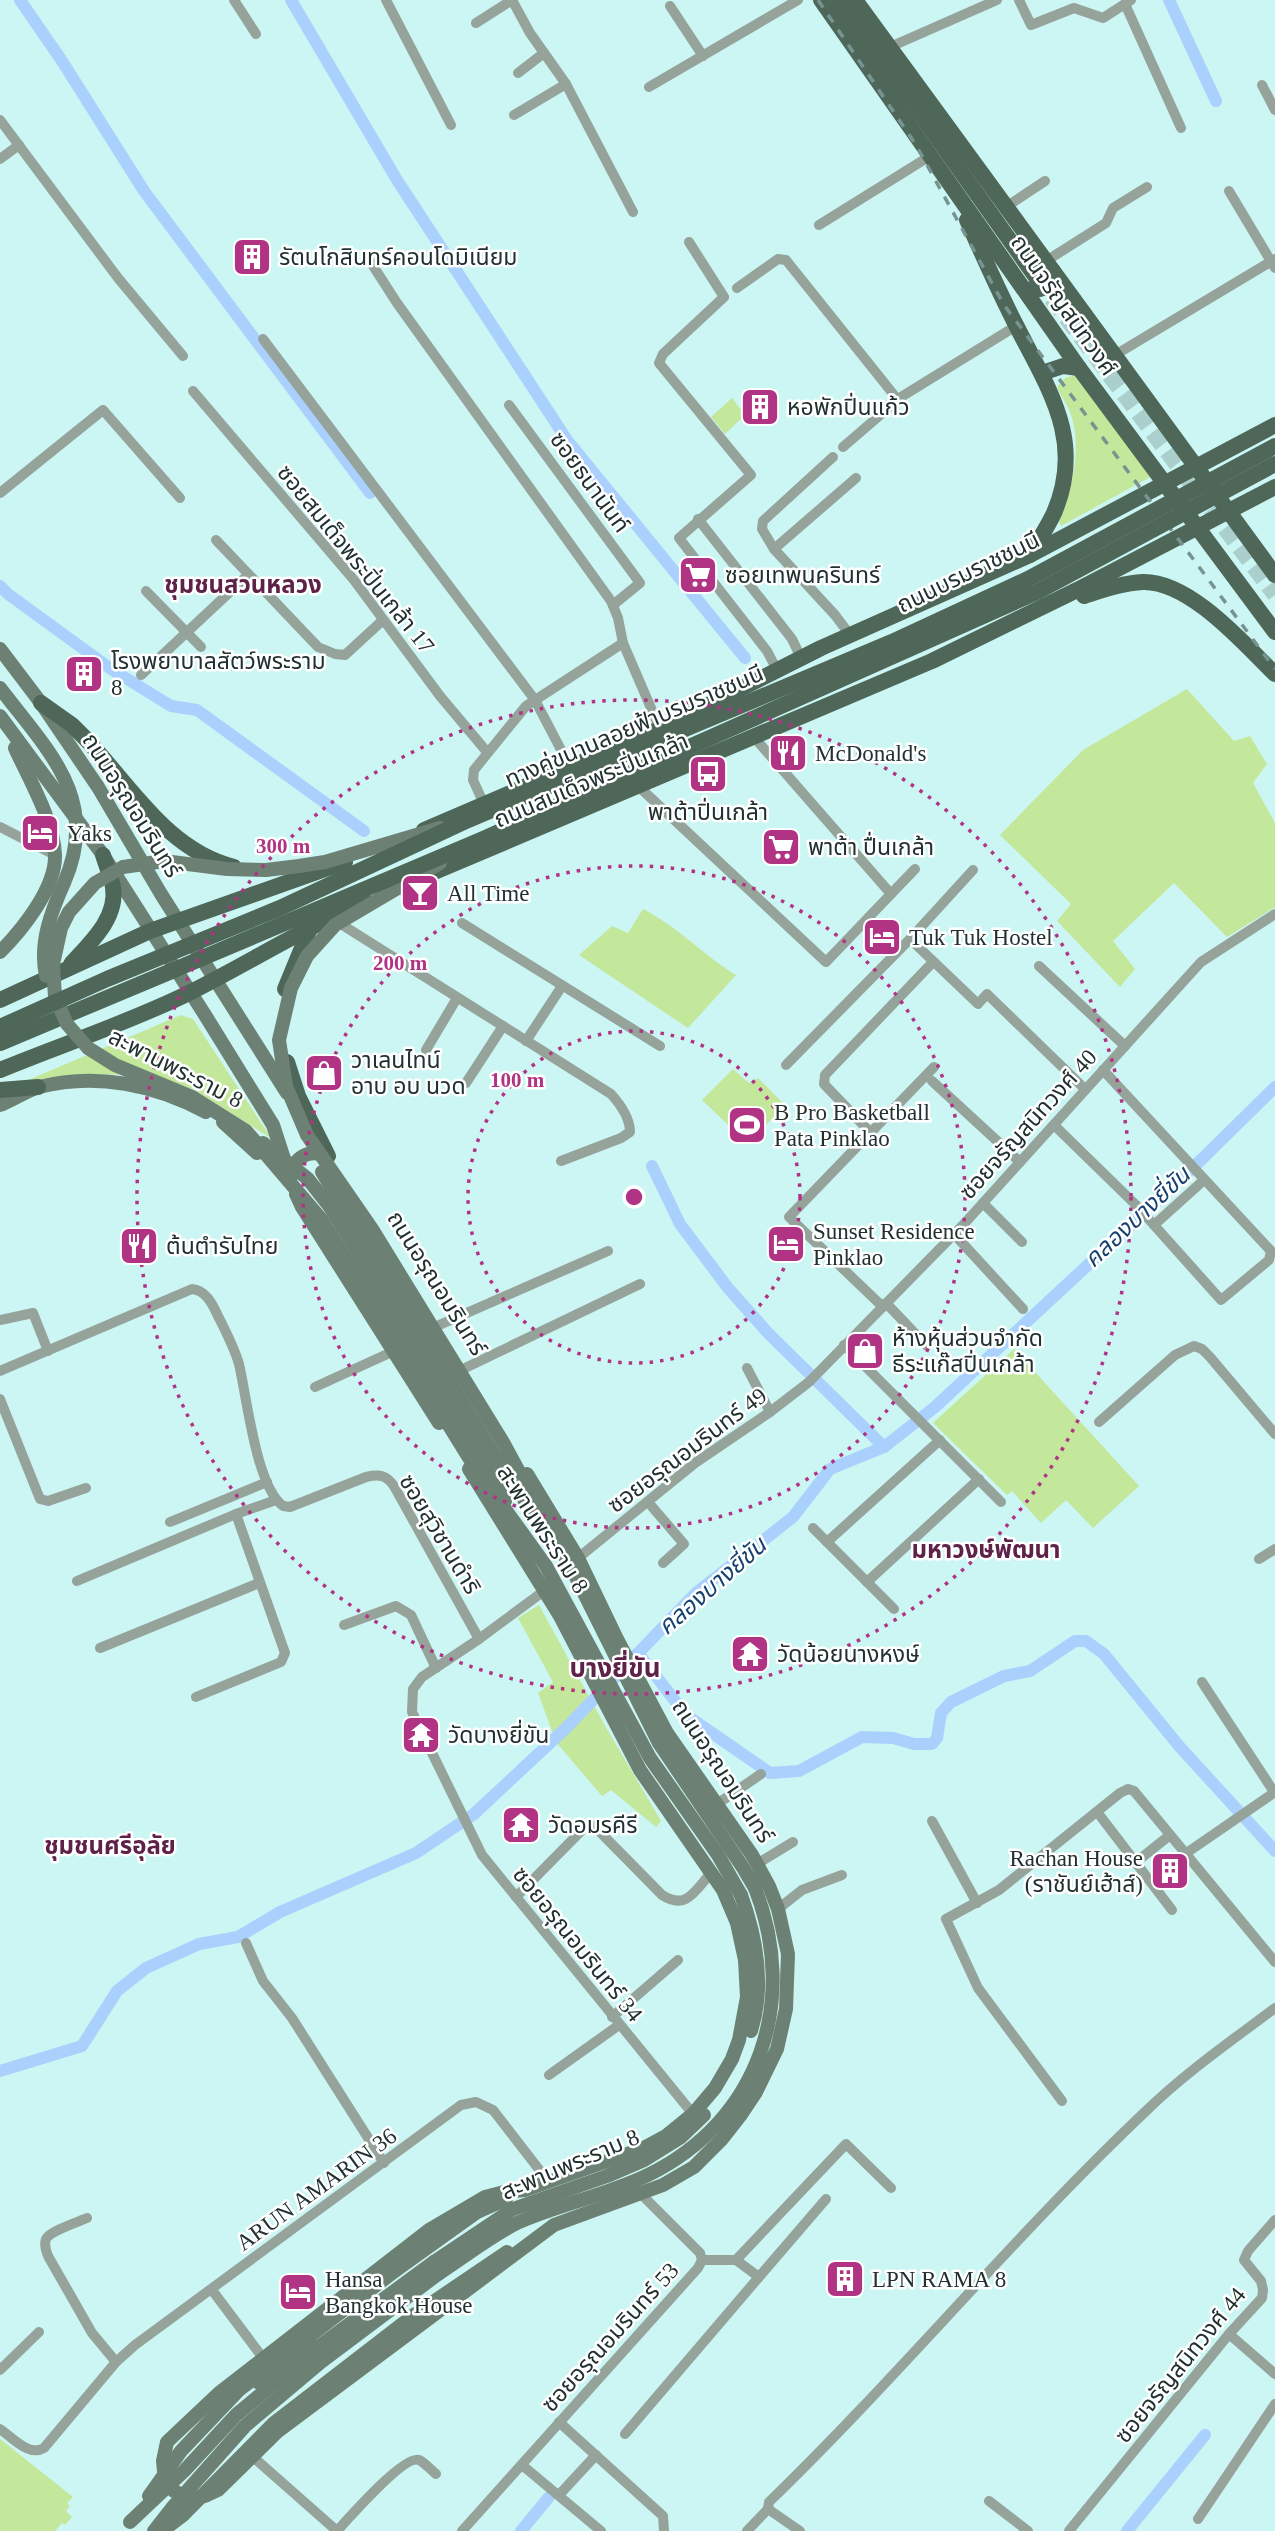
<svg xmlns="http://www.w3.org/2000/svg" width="1275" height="2531" font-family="'Times New Roman','Noto Sans Thai',serif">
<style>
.green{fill:#c3e79b}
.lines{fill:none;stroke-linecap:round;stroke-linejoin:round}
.canal{stroke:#aad0fd;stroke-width:12}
.primary-tunnel{stroke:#aacfcc;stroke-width:16;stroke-dasharray:16 8;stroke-linecap:butt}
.street{stroke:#95a39b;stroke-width:10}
.secondary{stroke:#6c8074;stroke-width:14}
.primary{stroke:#4e6759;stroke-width:16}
.rail{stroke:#779492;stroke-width:3.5;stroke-dasharray:9 9;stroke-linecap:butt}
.secondary-bridge{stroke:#6c8074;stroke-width:14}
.primary-bridge{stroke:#4e6759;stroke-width:16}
.ring{fill:none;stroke:#b13484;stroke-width:3.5;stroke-dasharray:3.5 7}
.labels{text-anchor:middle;stroke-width:5;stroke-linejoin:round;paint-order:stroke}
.poi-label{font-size:23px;fill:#213130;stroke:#fff;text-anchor:start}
.street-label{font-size:23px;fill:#213130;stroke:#fff}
.neighbourhood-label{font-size:24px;font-weight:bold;fill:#5e2147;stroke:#fff}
.water-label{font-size:24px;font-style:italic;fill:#164270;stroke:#fff}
.quarter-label{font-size:26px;font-weight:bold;fill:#5e2147;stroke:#fff}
.centre{fill:#b13484;stroke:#fff;stroke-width:3.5}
.ring-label{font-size:21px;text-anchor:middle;font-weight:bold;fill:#b13484;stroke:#fff;stroke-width:5;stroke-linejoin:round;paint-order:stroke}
</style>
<rect width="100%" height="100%" fill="#ccf6f3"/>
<g class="green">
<path d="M1075,375l77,101 -91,50 -2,-5c12,-30 22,-66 14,-99 -2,-12 -11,-24 -16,-35l8,-9z"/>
<polygon points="732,398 745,415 725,434 711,417"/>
<polygon points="1187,689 1234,741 1250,736 1267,764 1253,783 1275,823 1275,907 1227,937 1174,883 1113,941 1135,969 1120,987 1057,921 1071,904 1000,835 1083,750"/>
<path d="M643,909c34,17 60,46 93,66l-48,53 -109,-73 33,-29 16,7z"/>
<polygon points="181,1015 193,1019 271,1138 194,1090 156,1077 105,1074 26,1081"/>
<polygon points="733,1069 749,1083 758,1078 785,1105 748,1144 702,1100"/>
<polygon points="1014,1349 1139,1486 1093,1528 1066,1500 1041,1523 1012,1491 1007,1495 933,1423"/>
<polygon points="539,1605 604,1724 661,1821 656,1827 611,1790 602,1796 556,1742 538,1693 553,1682 518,1618"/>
<polygon points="0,2439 73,2497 67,2503 70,2506 66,2511 72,2517 65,2525 62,2523 55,2531 0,2531"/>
</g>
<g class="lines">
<g class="canal">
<polyline points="20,0 62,61 144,191 370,493"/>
<polyline points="291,0 397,180 567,440 745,658"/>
<polyline points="1169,0 1216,101"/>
<polyline points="0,586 8,594 111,669 171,706 197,710 364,831"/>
<polyline points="652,1166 680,1224 728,1288 769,1334 884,1447"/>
<polyline points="638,1653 686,1715 770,1773 799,1771 862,1737 893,1738 914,1744 932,1744 937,1738 941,1713 951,1702 1004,1676 1030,1671 1075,1641 1086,1641 1104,1654 1179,1746 1275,1851"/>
<polyline points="0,2071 82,2046 117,1991 146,1968 199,1944 238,1937 280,1912 416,1853 474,1814 565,1729 696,1593 793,1517 830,1469 884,1447 935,1407 1202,1159 1275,1087"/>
<polyline points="521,2531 549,2497"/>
<polyline points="1127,2531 1205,2435"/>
</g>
<polyline class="primary-tunnel" points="1037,279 1275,595"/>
<g class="street">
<polyline points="234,0 256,34"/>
<polyline points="386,0 451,125"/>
<polyline points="512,0 530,33 566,84 633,212"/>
<polyline points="1019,0 1031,25 1074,8 1103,18 1131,0"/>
<polyline points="1125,4 1181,128"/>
<polyline points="670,6 703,56"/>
<polyline points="476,23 512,0"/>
<polyline points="890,47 997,0"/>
<polyline points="518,73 544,53"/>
<polyline points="1262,85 1275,110"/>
<polyline points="649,87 798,0"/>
<polyline points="514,115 566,84"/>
<polyline points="0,120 118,278 183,356"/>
<polyline points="0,159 19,145"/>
<polyline points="1229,191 1275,268"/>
<polyline points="1006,207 1045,181"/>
<polyline points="819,225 930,156"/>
<polyline points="689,242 724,297 663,354 659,363 751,475 679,538 767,651 777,670"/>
<polyline points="368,258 397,303 611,601 618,618 623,643 660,729"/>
<polyline points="1046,261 1106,223 1113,208 1147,187"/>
<polyline points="737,288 778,259 786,260 898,400"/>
<polyline points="263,339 535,700 570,767"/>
<polyline points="1115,355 1275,259"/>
<polyline points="193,391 354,580 440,696 487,752"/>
<polyline points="509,405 640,583 613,605"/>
<polyline points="843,447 901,397 1016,326"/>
<polyline points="0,493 103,410 180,498"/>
<polyline points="698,519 792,639 801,658"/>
<polyline points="216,540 318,647 335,654 345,655 383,620"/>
<polyline points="774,549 762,529 763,521 833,457"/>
<polyline points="146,591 201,647"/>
<polyline points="850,635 835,615 774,549 856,478"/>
<polyline points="141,675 248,575"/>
<polyline points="637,785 826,962 891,894 753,736"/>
<polyline points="484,804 473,780 474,770 526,706 623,643"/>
<polyline points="0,827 55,855"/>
<polyline points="973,870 910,939 978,1004 987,994 1085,1089"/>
<polyline points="891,894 915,869"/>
<path d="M336,921l275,173c9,10 19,25 19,38l-9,6 -60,23"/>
<polyline points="462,923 660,1046"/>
<polyline points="1039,966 1125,1046"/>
<polyline points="526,1041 562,986"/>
<polyline points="426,1050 457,998"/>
<polyline points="786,1065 910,939"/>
<polyline points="932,1081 1020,1162"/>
<polyline points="466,1083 503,1026"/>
<polyline points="1054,1125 1137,1206 1221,1300 1269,1260 1271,1251 1103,1070"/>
<polyline points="870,1132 824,1084 825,1075 933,962"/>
<polyline points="983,1203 1022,1242"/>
<polyline points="1154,1225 1204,1180"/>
<polyline points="954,1234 1023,1309"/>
<polyline points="886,1303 926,1345"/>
<polyline points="883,1307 789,1217 934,1067"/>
<polyline points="0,1320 33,1313 48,1351"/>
<polyline points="437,1326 608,1251"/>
<polyline points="844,1345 1001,1502"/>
<polyline points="747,1368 770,1412"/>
<polyline points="463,1369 640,1284"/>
<path d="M0,1371l192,-82c13,1 20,14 25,25 8,16 17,33 22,50 8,34 17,122 44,142l7,1 76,-30c14,-3 20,-2 28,9l85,153"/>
<polyline points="315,1387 394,1351"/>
<polyline points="0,1399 40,1499 48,1501 86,1488"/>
<polyline points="1099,1422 1175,1355 1194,1346 1202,1349 1210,1357 1275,1434"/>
<polyline points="648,1502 684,1544 663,1563"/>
<polyline points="170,1522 267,1482"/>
<polyline points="813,1528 894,1609"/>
<polyline points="827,1542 940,1440"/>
<polyline points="578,1558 695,1463 770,1412 809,1382 964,1224 1201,962 1275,914"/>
<polyline points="1259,1559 1275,1549"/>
<polyline points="77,1581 236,1514 276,1500"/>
<polyline points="867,1582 979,1479"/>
<polyline points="544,1591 479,1639 422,1677 413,1689 412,1712 482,1855 693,2114"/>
<polyline points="344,1625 396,1606 411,1615 436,1668"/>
<polyline points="100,1648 259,1583"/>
<polyline points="1202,1682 1274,1792"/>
<polyline points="196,1697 281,1662 285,1653 236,1514"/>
<polyline points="717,1804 761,1774"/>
<polyline points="1101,1817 1172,1910"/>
<polyline points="932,1821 977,1903"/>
<polyline points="1185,1854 1275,1792"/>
<polyline points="1135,1863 1170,1835"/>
<polyline points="757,1864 793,1842"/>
<path d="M516,1897l69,-70 8,-1 6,5 63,64c25,16 33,-5 50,-23"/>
<polyline points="778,1909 802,1890 842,1875"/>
<polyline points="246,1943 263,1981 292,2018 384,2163"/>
<polyline points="612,2017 678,1960"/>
<polyline points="549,2075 619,2025"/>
<polyline points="1062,2101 978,1988 946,1919 999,1890 1120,1793 1128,1789 1134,1791 1275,1962"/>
<path d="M87,2218c-9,4 -37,13 -41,21 -2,5 0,12 2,17l44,77 24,29"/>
<polyline points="702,2260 736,2260 846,2144 891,2188"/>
<polyline points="736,2260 759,2277 826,2199"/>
<polyline points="212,2290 263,2358"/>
<polyline points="1229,2334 1275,2374"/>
<polyline points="0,2370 39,2332"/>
<polyline points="559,2422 663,2516 664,2531"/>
<path d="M0,2429c13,9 29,28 44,19l72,-86 19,-17 326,-240 15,-3 17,8 55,71"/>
<polyline points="625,2434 759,2277"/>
<polyline points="252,2456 337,2531"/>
<polyline points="522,2465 601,2531"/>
<polyline points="559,2495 596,2455"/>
<polyline points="989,2501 1028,2531"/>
<path d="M768,2509l1,-7c130,-126 245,-266 377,-391 39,-38 85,-70 129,-103"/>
<polyline points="1198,2519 1275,2404"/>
<path d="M337,2531c12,-13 67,-76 82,-71 5,2 12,10 17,14"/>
<polyline points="462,2531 698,2268 702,2260 700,2253 641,2194"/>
<polyline points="747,2531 768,2509 800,2531"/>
<polyline points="1069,2531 1229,2334 1262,2298 1263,2290 1261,2281 1244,2260 1248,2251 1275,2220"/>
</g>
<g class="secondary">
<polyline points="0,649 41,703 98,787 161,894 287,1093"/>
<polyline points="0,716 103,855 205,1015 273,1125 286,1165"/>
<path d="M0,952c22,-22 56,-64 55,-97 -1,-34 -26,-76 -40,-107"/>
<path d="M0,1105c13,-5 26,-14 39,-18 57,-15 117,-2 167,25"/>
<polyline points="223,1122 257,1153"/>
<path d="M291,1176c3,-20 18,-27 36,-20"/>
<polyline points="296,1194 302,1207 439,1423"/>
<polyline points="330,1207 463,1424 505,1501"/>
<polyline points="343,1207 495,1456 544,1529"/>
<polyline points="469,1469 560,1616 640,1770 723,1890 737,1923 745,1960 747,1997 739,2040 732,2059 715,2088 693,2114 666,2136 644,2148 525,2190 504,2192 485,2197 429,2230 219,2393 167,2442 163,2461 165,2481 174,2491 191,2499 205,2496 218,2490 277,2432 554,2225 663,2185 694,2167 722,2139 740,2116 756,2092 777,2049 786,2009 788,1954 778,1909 769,1886 752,1855 667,1733 617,1639 578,1558 527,1474"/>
<path d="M741,1895c16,44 24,91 10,136"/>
<polyline points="434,2262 513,2209 607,2176 644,2160 681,2137 704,2115"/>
<polyline points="396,2270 477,2212 506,2199"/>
<path d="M438,2274c25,-16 54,-39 81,-52 41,-18 88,-27 129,-47 112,-55 151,-174 107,-287"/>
<polyline points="414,2315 507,2252"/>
<polyline points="259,2383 311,2345"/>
</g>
<g class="primary">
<polyline points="821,0 1079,368 1275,632"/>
<polyline points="839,0 1036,277"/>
<polyline points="855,0 1275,575"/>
<path d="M967,220c16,36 32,72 50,107 32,63 68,114 37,186 -7,15 -16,28 -24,42"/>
<path d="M1024,289c16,3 26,-1 29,-18"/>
<polyline points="1042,373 1063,366 1079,368"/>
<path d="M1084,596c19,-6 39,-13 59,-14 47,-1 101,62 132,92"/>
<path d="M41,703l31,22 12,12c46,47 82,113 150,130"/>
<polyline points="424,830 671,724 821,648 1030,555 1275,425"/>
<polyline points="425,876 932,661 1077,590 1275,487"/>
<path d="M71,964c19,-21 47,-46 42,-77 -2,-11 -7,-22 -10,-32"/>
<polyline points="285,989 311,926"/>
<polyline points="0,1000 150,931 345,862"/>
<polyline points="0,1043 174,970"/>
<polyline points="287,1062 298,1096 328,1156"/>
<path d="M0,1070c63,-26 128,-47 189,-77 60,-30 116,-66 177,-91"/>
<polyline points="0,1090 38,1087"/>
</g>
<polyline class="rail" points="818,0 916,145 1004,305 1275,669"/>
<g class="secondary-bridge">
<path d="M0,688c48,63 101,111 64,195 -13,29 -25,60 -18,93"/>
<polyline points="440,828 325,862 299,866 266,870 227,869 164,861 123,867 95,883 69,912 61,928 53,964 55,997 67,1024 88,1048 115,1065 192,1097 246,1131 321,1219 476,1469 546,1566 650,1758 718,1855 741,1895"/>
<polyline points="440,863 335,925 307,956 291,988 279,1040 286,1086 307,1135 372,1229 504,1444 577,1579 659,1743 742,1866 755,1888"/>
<polyline points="263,1143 308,1179 330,1207"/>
<polyline points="322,1172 343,1207"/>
<polyline points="149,2496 181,2451 239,2390 396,2270"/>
<polyline points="130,2522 184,2471 236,2415 317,2348 434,2262"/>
<polyline points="154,2531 172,2508 245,2426 321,2362 438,2274"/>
<polyline points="162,2531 182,2516 274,2423 414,2315"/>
</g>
<g class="primary-bridge">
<polyline points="174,970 483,839 1037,592 1275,464"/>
<polyline points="0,1027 107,979 280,908 468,820 892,642 1028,579 1275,446"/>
</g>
</g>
<g class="ring">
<circle cx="634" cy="1197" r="166"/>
<circle cx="634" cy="1197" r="331"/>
<circle cx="634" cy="1197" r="497"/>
</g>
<defs>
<g id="building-square" transform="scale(2.0125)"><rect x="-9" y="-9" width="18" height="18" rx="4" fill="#b13484" stroke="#fff"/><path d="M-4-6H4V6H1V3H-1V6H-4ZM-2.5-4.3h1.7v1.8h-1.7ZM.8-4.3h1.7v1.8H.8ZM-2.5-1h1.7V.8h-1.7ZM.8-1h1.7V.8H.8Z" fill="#fff"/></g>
<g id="supermarket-square" transform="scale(2.0125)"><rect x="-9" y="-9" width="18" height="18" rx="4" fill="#b13484" stroke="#fff"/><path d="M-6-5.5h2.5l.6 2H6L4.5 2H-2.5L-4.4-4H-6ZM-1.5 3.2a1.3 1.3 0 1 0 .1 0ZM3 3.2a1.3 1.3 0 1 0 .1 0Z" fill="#fff"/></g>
<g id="restaurant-square" transform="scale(2.0125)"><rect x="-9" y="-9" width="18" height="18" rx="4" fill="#b13484" stroke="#fff"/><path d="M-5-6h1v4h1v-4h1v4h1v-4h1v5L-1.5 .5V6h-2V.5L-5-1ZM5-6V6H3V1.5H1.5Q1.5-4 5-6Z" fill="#fff"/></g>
<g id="bus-square" transform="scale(2.0125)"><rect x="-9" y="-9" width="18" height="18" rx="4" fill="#b13484" stroke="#fff"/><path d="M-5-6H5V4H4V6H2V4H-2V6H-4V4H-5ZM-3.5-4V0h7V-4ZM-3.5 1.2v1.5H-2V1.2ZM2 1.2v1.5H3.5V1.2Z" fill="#fff"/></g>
<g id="hotel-square" transform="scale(2.0125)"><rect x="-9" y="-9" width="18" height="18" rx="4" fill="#b13484" stroke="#fff"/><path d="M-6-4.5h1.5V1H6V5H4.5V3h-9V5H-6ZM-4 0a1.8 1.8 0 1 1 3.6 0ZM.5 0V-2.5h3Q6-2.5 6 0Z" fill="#fff"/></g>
<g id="bar-square" transform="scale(2.0125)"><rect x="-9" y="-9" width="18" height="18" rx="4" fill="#b13484" stroke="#fff"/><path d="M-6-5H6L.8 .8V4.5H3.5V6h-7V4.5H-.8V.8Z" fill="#fff"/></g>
<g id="shop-square" transform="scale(2.0125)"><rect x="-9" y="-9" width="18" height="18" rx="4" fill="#b13484" stroke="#fff"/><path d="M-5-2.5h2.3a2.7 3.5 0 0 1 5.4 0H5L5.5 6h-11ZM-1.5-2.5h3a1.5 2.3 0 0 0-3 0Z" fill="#fff"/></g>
<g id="stadium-square" transform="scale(2.0125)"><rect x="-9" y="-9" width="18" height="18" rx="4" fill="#b13484" stroke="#fff"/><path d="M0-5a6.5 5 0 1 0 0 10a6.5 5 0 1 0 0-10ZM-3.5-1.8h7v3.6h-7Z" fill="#fff"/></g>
<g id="temple-square" transform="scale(2.0125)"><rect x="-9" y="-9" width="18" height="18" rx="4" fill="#b13484" stroke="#fff"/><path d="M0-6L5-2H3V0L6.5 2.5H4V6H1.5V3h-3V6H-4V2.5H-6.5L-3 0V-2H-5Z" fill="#fff"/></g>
</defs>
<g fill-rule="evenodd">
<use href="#building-square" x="252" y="257"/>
<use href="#building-square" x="760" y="407"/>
<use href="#supermarket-square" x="698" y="575"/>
<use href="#building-square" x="84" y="674"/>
<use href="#restaurant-square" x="788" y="753"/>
<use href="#bus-square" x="708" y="774"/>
<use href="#hotel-square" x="40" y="833"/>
<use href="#supermarket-square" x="781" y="847"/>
<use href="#bar-square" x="420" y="893"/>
<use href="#hotel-square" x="882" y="937"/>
<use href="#shop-square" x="324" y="1073"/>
<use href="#stadium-square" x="747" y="1125"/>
<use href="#hotel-square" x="786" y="1244"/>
<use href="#restaurant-square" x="139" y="1246"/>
<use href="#shop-square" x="865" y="1351"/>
<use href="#temple-square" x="750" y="1654"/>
<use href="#temple-square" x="421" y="1735"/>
<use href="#temple-square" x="521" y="1825"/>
<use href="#building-square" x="1170" y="1871"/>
<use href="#building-square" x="845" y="2279"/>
<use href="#hotel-square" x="298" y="2292"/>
</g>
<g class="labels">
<g class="poi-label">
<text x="279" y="265">รัตนโกสินทร์คอนโดมิเนียม</text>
<text x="787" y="415">หอพักปิ่นแก้ว</text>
<text x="725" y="583">ซอยเทพนครินทร์</text>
<text x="111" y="669">โรงพยาบาลสัตว์พระราม<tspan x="111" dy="26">8</tspan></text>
<text x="815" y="761">McDonald's</text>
<text x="708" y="820" text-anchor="middle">พาต้าปิ่นเกล้า</text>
<text x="67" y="841">Yaks</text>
<text x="808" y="855">พาต้า ปื่นเกล้า</text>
<text x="447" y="901">All Time</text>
<text x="909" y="945">Tuk Tuk Hostel</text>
<text x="351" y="1068">วาเลนไทน์<tspan x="351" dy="26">อาบ อบ นวด</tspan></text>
<text x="774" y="1120">B Pro Basketball<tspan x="774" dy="26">Pata Pinklao</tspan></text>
<text x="813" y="1239">Sunset Residence<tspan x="813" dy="26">Pinklao</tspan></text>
<text x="166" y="1254">ต้นตำรับไทย</text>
<text x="892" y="1346">ห้างหุ้นส่วนจำกัด<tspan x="892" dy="26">ธีระแก๊สปิ่นเกล้า</tspan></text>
<text x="777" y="1662">วัดน้อยนางหงษ์</text>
<text x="448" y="1743">วัดบางยี่ขัน</text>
<text x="548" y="1833">วัดอมรคีรี</text>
<text x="1143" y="1866" text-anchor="end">Rachan House<tspan x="1143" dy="26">(ราชันย์เฮ้าส์)</tspan></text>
<text x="325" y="2287">Hansa<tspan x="325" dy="26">Bangkok House</tspan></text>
<text x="872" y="2287">LPN RAMA 8</text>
</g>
<g class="street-label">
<text transform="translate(1064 305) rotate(55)" y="8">ถนนจรัญสนิทวงศ์</text>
<text transform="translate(590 482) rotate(54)" y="8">ซอยธนานันท์</text>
<text transform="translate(356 559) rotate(51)" y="8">ซอยสมเด็จพระปิ่นเกล้า 17</text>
<text transform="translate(968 572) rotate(-26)" y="8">ถนนบรมราชชนนี</text>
<text transform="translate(634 726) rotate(-23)" y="8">ทางคู่ขนานลอยฟ้าบรมราชชนนี</text>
<text transform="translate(591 780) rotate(-23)" y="8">ถนนสมเด็จพระปิ่นเกล้า</text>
<text transform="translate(132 805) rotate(58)" y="8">ถนนอรุณอมรินทร์</text>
<text transform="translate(176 1068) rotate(27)" y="8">สะพานพระราม 8</text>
<text transform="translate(1028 1124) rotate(-48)" y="8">ซอยจรัญสนิทวงศ์ 40</text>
<text transform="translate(437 1283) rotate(58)" y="8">ถนนอรุณอมรินทร์</text>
<text transform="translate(687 1450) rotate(-37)" y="8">ซอยอรุณอมรินทร์ 49</text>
<text transform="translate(543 1529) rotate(57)" y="8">สะพานพระราม 8</text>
<text transform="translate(440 1534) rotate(59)" y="8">ซอยสุวิชานดำริ</text>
<text transform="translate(723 1771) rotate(57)" y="8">ถนนอรุณอมรินทร์</text>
<text transform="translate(578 1944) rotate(51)" y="8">ซอยอรุณอมรินทร์ 34</text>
<text transform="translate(570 2164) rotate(-23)" y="8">สะพานพระราม 8</text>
<text transform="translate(316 2189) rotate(-36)" y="8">ARUN AMARIN 36</text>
<text transform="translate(610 2337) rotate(-48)" y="8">ซอยอรุณอมรินทร์ 53</text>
<text transform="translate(1180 2365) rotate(-51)" y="8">ซอยจรัญสนิทวงศ์ 44</text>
</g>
<g class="neighbourhood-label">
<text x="243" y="593">ชุมชนสวนหลวง</text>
<text x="986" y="1558">มหาวงษ์พัฒนา</text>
<text x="110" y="1854">ชุมชนศรีอุลัย</text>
</g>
<g class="water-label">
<text transform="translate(1137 1217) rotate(-43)" y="8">คลองบางยี่ขัน</text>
<text transform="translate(712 1586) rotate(-41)" y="8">คลองบางยี่ขัน</text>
</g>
<g class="quarter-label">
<text x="615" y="1677">บางยี่ขัน</text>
</g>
</g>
<circle cx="634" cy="1197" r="10" class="centre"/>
<g class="ring-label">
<text x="283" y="853">300 m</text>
<text x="400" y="970">200 m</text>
<text x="517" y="1087">100 m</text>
</g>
</svg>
